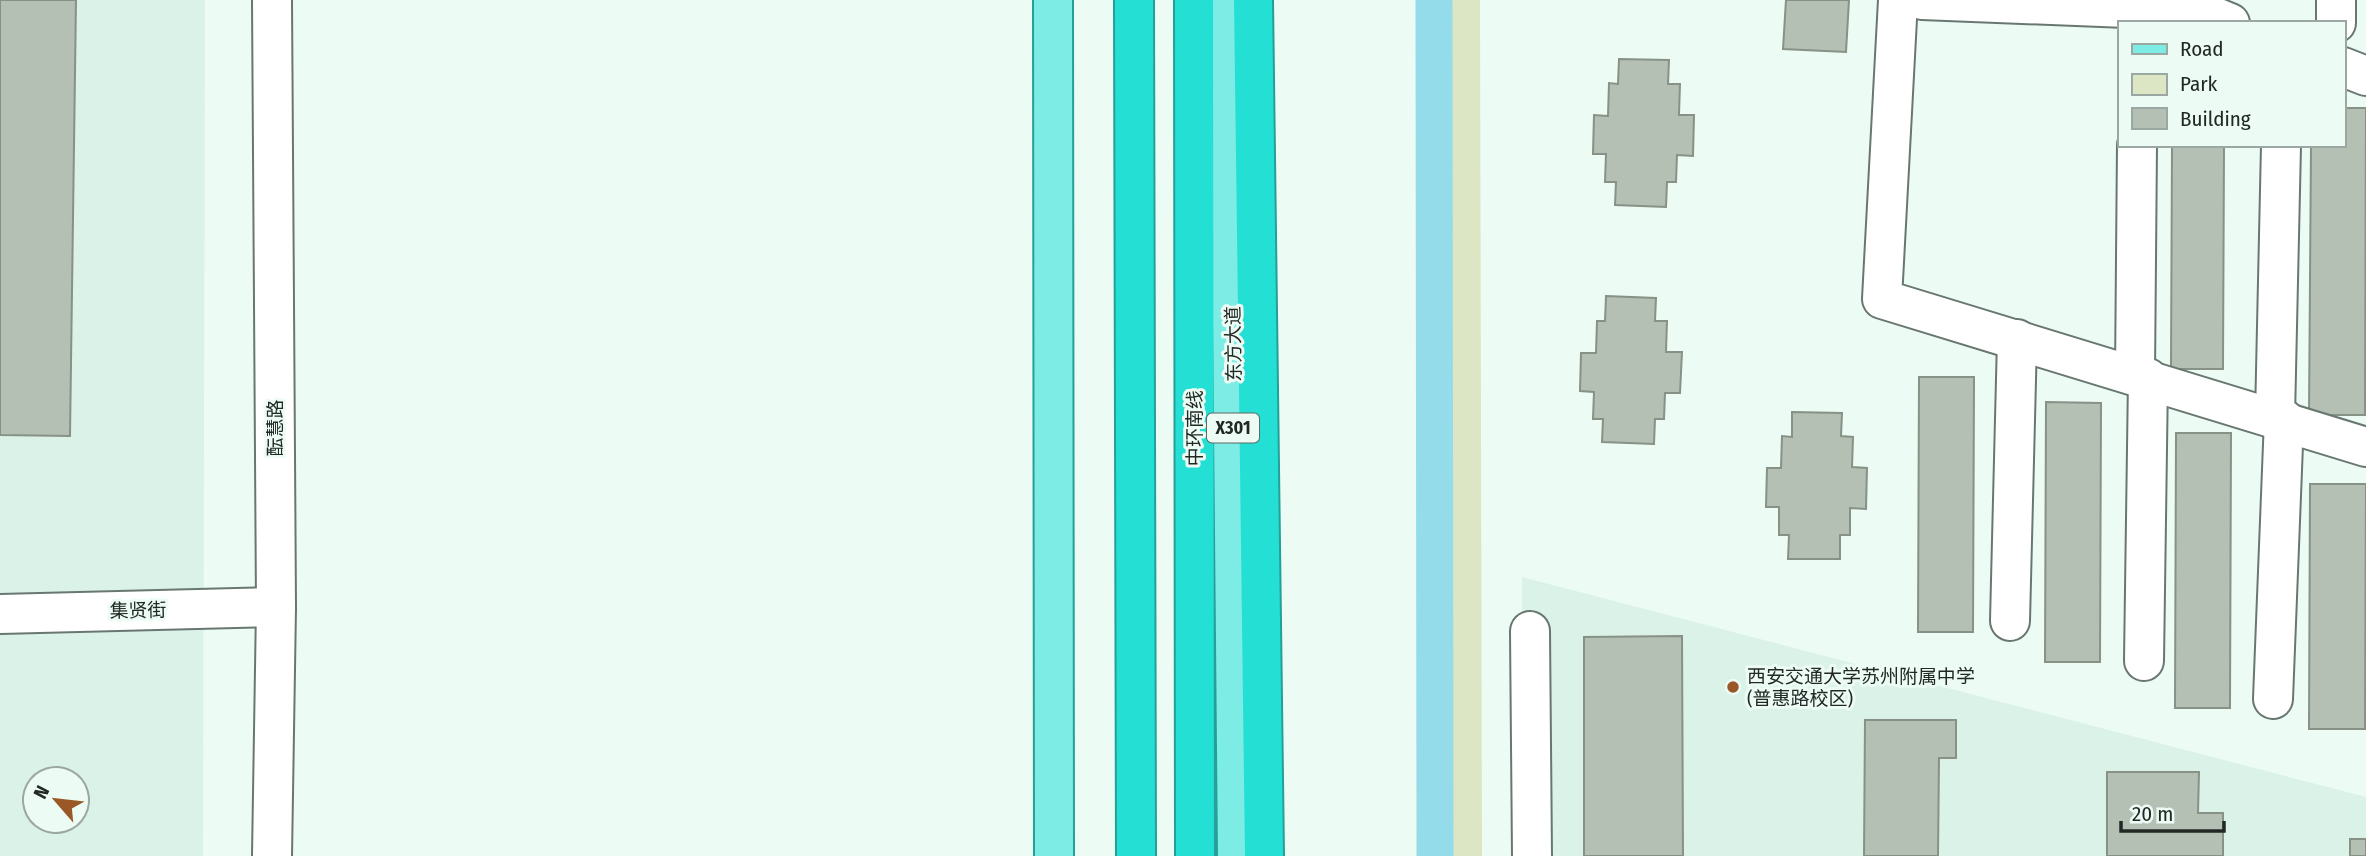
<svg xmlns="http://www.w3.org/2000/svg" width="2366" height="856" font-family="'Fira Sans Condensed','Noto Sans SC',sans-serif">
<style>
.built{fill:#daf2e7;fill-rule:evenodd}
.green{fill:#dce6c4}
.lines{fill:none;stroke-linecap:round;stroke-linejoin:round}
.canal{stroke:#94dce9;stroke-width:37}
.building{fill:#b5c0b4;stroke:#879186;stroke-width:2}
.minor-casing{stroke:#697771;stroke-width:42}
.major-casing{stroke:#23a097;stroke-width:42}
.highway-casing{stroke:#23a097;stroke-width:42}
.minor{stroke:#fff;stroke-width:38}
.major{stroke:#7cece5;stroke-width:38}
.highway{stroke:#24e0d4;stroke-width:38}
.poi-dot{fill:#9b5827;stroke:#ecfcf4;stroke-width:2.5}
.labels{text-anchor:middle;stroke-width:6;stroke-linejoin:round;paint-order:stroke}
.shield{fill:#ecfcf4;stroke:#5f6864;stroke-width:2}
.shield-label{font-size:18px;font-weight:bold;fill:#222826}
.street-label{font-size:19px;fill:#222826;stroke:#ecfcf4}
.poi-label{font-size:19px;fill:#222826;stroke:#ecfcf4;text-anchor:start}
</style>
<rect width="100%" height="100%" fill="#ecfcf4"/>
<g class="built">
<path d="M0,0h205l-2,856h-203zM35,779h42v42h-42z"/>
<polygon points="1522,577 2366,797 2366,856 1523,856"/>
</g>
<polygon class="green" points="1451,0 1480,0 1482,856 1452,856"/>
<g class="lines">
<polyline class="canal" points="1434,0 1435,856"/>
</g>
<g class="building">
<polygon points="0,0 76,0 70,436 0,435"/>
<polygon points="1786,0 1849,0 1846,52 1783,49"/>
<polygon points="1619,59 1669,60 1668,84 1680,84 1679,115 1694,115 1693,156 1677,155 1676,182 1667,182 1666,207 1615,205 1616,182 1605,182 1606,154 1593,154 1594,115 1608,116 1609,83 1618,84"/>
<polygon points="2343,108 2366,108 2365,415 2309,415 2311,145 2343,145"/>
<polygon points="2172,145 2224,145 2223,369 2171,369"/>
<polygon points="1606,296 1656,298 1655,321 1667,321 1666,352 1682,352 1680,393 1665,393 1664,419 1655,419 1654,444 1602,442 1603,419 1593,419 1594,392 1580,391 1581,353 1596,353 1597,321 1605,321"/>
<polygon points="1919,377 1974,377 1973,632 1918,632"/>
<polygon points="2046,402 2101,403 2100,662 2045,662"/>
<polygon points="1792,412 1842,413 1841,436 1853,437 1852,467 1867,468 1866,509 1850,508 1850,535 1840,535 1840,559 1788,559 1789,535 1779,535 1779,507 1766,507 1767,468 1781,468 1782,436 1792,437"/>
<polygon points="2176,433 2231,433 2230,708 2175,708"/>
<polygon points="2310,484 2366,484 2365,729 2309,729"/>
<polygon points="1682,636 1683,856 1584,856 1584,637"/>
<polygon points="1865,720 1956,720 1956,758 1939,758 1938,856 1864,856"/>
<polygon points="2107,772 2199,772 2198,813 2223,813 2223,856 2107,856"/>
<rect x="2350" y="839" width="16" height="17"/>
</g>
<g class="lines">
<g class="minor-casing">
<g id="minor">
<polyline points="272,0 276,607 272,856"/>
<polyline points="1898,0 1882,299 2366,447"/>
<polyline points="1922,0 2201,11 2230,23"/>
<polyline points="2336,0 2336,23"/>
<polyline points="2343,67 2366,76"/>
<polyline points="2135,374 2137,145"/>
<polyline points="2275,417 2281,145"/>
<polyline points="0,614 276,607"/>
<polyline points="2010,621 2017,339"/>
<polyline points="1530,631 1532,856"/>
<polyline points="2144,661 2148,378"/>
<polyline points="2273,699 2284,419"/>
</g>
</g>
<g class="major-casing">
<g id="major">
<polyline points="1053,0 1054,856"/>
<polyline points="1229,0 1237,856"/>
</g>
</g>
<g class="highway-casing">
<g id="highway">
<polyline points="1134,0 1136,856"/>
<polyline points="1194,0 1195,856"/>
<polyline points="1253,0 1264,856"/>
</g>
</g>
<use href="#minor" class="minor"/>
<use href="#major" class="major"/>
<use href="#highway" class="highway"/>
</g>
<circle class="poi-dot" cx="1733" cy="687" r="7"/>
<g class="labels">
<rect class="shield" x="1207" y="413.5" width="52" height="29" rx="5"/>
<g class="shield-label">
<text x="1233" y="434">X301</text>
</g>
<g class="street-label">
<text transform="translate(1233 344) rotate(-91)" y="7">东方大道</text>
<text transform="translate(275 428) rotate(-90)" y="7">酝慧路</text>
<text transform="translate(1194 428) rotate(-90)" y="7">中环南线</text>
<text transform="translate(138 610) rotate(-1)" y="7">集贤街</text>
</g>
<g class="poi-label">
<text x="1747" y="683">西安交通大学苏州附属中学<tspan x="1747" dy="22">(普惠路校区)</tspan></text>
</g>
</g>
<rect x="2118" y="21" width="228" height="126" fill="#ecfcf4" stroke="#9ba7a2" stroke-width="2"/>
<rect x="2132" y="44" width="35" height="10" fill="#7cece5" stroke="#9ba7a2" stroke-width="2"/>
<text x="2180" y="56" font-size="21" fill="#222826">Road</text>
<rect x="2132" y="74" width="35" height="21" fill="#dce6c4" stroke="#9ba7a2" stroke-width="2"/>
<text x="2180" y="91" font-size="21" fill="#222826">Park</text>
<rect x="2132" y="108" width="35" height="21" fill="#b5c0b4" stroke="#9ba7a2" stroke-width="2"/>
<text x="2180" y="126" font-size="21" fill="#222826">Building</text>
<g transform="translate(56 800) rotate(298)"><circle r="33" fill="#ecfcf4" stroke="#9ba7a2" stroke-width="2"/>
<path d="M0-5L12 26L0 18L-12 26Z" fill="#9b5827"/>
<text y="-10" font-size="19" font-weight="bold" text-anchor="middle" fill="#222826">N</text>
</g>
<path d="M2121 821v10h103v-10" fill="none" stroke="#222826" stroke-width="3.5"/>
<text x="2132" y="821" font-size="21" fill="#222826" stroke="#ecfcf4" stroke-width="5" paint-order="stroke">20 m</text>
</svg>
